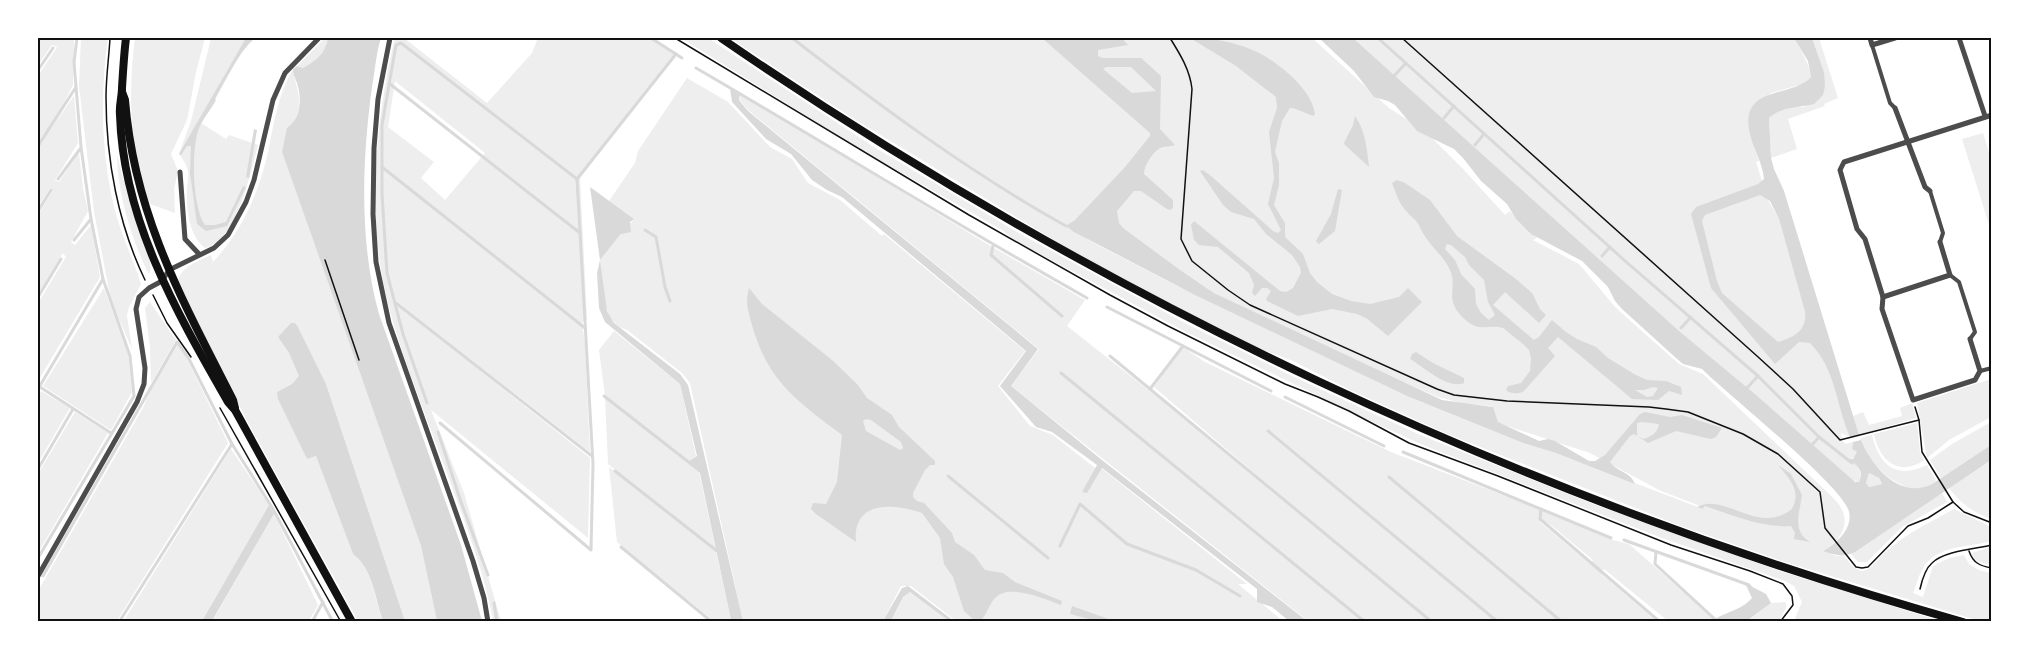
<svg xmlns="http://www.w3.org/2000/svg" width="2029" height="659" font-family="'Playfair Display',serif">
<style>
.green{fill:#eee;fill-rule:evenodd}
.water{fill:#d9d9d9;fill-rule:evenodd}
.lines{fill:none;stroke-linecap:round;stroke-linejoin:round}
.stream{stroke:#d9d9d9;stroke-width:3}
.path{stroke:#111;stroke-width:1.5}
.pedestrian{stroke:#4c4c4c;stroke-width:4}
.minor{stroke:#4c4c4c;stroke-width:5}
.secondary{stroke:#111;stroke-width:8}
.primary{stroke:#111;stroke-width:8}
.neatline{fill:none;stroke:#111;stroke-width:2}
</style>
<rect width="100%" height="100%" fill="#fff"/>
<g class="green">
<polygon points="38,38 74,38 73,85 50,130 74,96 78,143 55,180 59,182 79,153 83,188 88,211 71,242 75,245 91,225 100,277 38,381 38,303 66,257 63,253 38,294 38,215 53,190 50,188 38,207 38,76 57,47 52,45 38,65"/>
<path d="M81,38h27c-8,54 -7,115 6,168 6,27 19,52 27,78l-12,23 -2,8 5,34 -21,-48 -17,-89 -15,-126z"/>
<path d="M135,38h70l-9,34 -9,48 -16,34 7,17 -4,18 1,24 -25,-9c-21,-53 -22,-111 -15,-166z"/>
<path d="M211,38h39l-49,85 25,16 3,-4 29,10c-7,26 -21,96 -53,103 -16,-12 -19,-39 -18,-58 0,-6 2,-13 1,-19 -2,-7 -5,-12 -9,-17l12,-33z"/>
<path d="M325,38h3c-3,16 -11,22 -25,30l-6,-2z"/>
<path d="M395,38h9l83,65 45,-50 6,-15h114l25,15 -97,125 7,141 -5,3 3,21 5,109 -195,-152 -2,-10 3,18 -1,-5 195,155 -2,80 -157,-128 33,83 37,128h-8c-10,-56 -33,-111 -52,-164 -21,-58 -46,-116 -58,-176 -15,-74 -6,-171 12,-243zM395,81l90,72 -40,47 -24,-22 13,-16 -46,-35z"/>
<polygon points="681,38 708,38 874,147 1024,236 1183,322 1294,377 1418,434 1593,504 1783,572 1940,621 1794,621 1802,602 1794,586 1785,581 1662,538 1423,445 1381,426 1182,330 1014,240 1002,230 858,148"/>
<path d="M730,38h582l77,70 36,23 39,39 41,45 5,-4 13,15 14,12 -4,2 46,24 37,44 63,56 24,10 120,114c6,6 13,12 17,18 12,18 -1,36 -16,44l12,6h8c5,6 10,14 18,15 9,0 18,-15 25,-20 19,-18 44,-29 67,-42l37,18v14c-23,7 -55,3 -69,29 -4,7 -6,16 -9,23l10,4 10,-31 16,-8 15,-3 5,9 10,6 12,3v48h-11l-192,-58 -107,-37 -236,-93 -97,-44 -55,-28 -51,-19 -166,-87 -27,-18 -195,-118zM1066,226l127,53 21,14 130,63 94,41 23,6 30,3 7,17 92,30 71,38 42,16v2l-147,-56 -33,-10 -116,-47 -234,-112 -81,-42z"/>
<path d="M1353,38h443c4,14 13,23 15,39l-8,7 -32,9 -21,42 9,26 -3,1 12,38 11,19 26,93 14,41 11,18 20,66 -9,-4 2,9 3,2 7,-2 -1,7 5,3 -1,4 -7,4 10,7 2,11 -2,4 -8,-2 -96,-86 -77,-64z"/>
<path d="M1812,38h7l19,60 -14,6 1,2 -37,13 9,30 -26,9 -2,-40c10,-10 22,-11 35,-11l20,-35z"/>
<path d="M293,69c1,11 6,21 6,33 1,12 -12,37 -17,50l139,394 16,75h-32l-79,-237 -28,-57 -20,10 11,16 11,23 -8,8 -15,8 30,67 9,-3 37,98c20,15 21,45 30,67h-25l-106,-191 -74,-145c0,-18 19,-23 33,-30l2,7c29,-31 46,-69 55,-110 6,-29 10,-58 25,-83z"/>
<path d="M687,78l41,24 42,45 22,12 16,24 32,17 42,36 2,-2 141,117 -27,35 32,40 23,9 46,36 2,-3 146,116h-9l45,37h-327l-45,-35h-10l-18,35h-140l-53,-238 -8,-10 -55,-43c-27,-7 -24,-48 -27,-70l34,-41 -25,-18 26,-38 3,-12z"/>
<polygon points="740,94 994,248 1085,300 1067,326 1260,478 1154,387 1183,347 1205,362 1391,452 1539,509 1540,511 1540,522 1590,564 1593,560 1552,526 1541,519 1541,510 1609,539 1629,544 1714,619 1712,621 1668,621 1604,569 1601,574 1656,621 1308,621 1011,386 1039,349 748,110 740,100"/>
<polygon points="1983,133 1991,159 1991,231 1962,139"/>
<path d="M117,155c3,12 6,24 10,36 5,17 27,68 23,82h-2c-16,-33 -31,-81 -31,-118z"/>
<polygon points="104,288 128,354 132,392 111,430 43,386"/>
<polygon points="150,302 176,340 151,383 150,348 145,308"/>
<polygon points="614,331 680,384 696,456 689,461 620,409 699,472 716,550 608,464 605,396 599,350"/>
<polygon points="177,344 186,357 228,443 118,619 121,621 38,621 38,591 143,408 151,389"/>
<polygon points="1991,379 1991,417 1949,440 1927,458 1917,403"/>
<polygon points="41,391 70,408 38,463 38,396"/>
<polygon points="1912,403 1916,418 1859,435 1853,416 1863,412 1869,425 1902,416 1900,408"/>
<polygon points="75,412 108,433 38,553 38,474"/>
<polygon points="1991,422 1991,445 1941,478 1930,460 1952,444"/>
<path d="M1917,423l3,29 4,8c-25,18 -45,0 -50,-26z"/>
<path d="M1872,435c7,30 24,45 55,30l9,16c-6,4 -11,8 -18,8 -7,1 -12,-2 -18,-5 -20,-10 -31,-24 -40,-46z"/>
<polygon points="231,449 269,505 202,621 123,622"/>
<path d="M1991,460v59c-18,-7 -30,-15 -42,-31z"/>
<polygon points="609,467 716,551 731,620 729,621 714,621 617,542"/>
<polygon points="1869,473 1879,478 1882,484 1869,487 1866,483"/>
<polygon points="1942,493 1947,502 1902,527 1867,562 1858,562 1851,554"/>
<polygon points="274,514 318,605 309,621 212,622"/>
<path d="M1991,547v18c-7,-2 -18,-3 -19,-12z"/>
<polygon points="910,592 915,594 949,621 891,622 903,597"/>
<polygon points="1786,602 1786,608 1779,621 1747,622 1771,603"/>
</g>
<g class="water">
<path d="M246,38h9c-18,16 -28,40 -40,61l1,1c-5,9 -13,19 -17,28 -8,20 -7,79 6,97h10l11,-3 17,-36 3,1 -19,39 -21,5 -9,-7 -7,-51 1,-27h-4l-6,9 -2,-1z"/>
<path d="M328,38h53c-5,15 -6,33 -9,49 -10,73 -13,156 7,227l82,231 21,76h-45l-16,-75 -139,-394 5,-24c14,-9 15,-30 10,-45 -2,-6 -4,-8 -4,-14l4,-3 6,2c14,-8 22,-14 25,-30z"/>
<path d="M1042,38h80l6,7 -30,5v6l5,2h38l20,18 -1,53 15,16c-4,2 -11,1 -15,3 -8,5 -16,18 -16,26l29,26v8l-3,2 -3,-1 -26,-18h-7l-17,20 2,12 4,5 57,42 34,23 228,107 51,7 5,15 41,19 9,-2 7,2 34,20h6l10,-6 35,-41 5,-2 25,5 12,-2 40,13 -6,9 -5,2 -35,-8 -28,12 -14,-9 -4,2 -20,26c7,10 20,9 25,22l-79,-31 -33,-10 -116,-47 -212,-101 -121,-63 -8,-6 9,-6 50,-53 25,-31v-3zM1106,67h25l25,24 -24,2 -29,-24zM1642,422l17,2c-1,8 -7,12 -15,15l-7,-3v-13z"/>
<path d="M1190,38c19,-1 42,4 60,11 24,9 62,39 65,65l-2,2 -20,-8h-3l-8,13 -7,31 4,11v22l-5,20 11,18v14l18,17 7,19 7,9 15,12 19,7 19,3 29,-7 9,-9 14,14 -34,34 -22,-18 -9,-4 -25,-5 -34,7 -31,-15 -1,-2 5,-8 -4,-3h-5l-7,8 -3,-3 2,-8 -5,-12 -31,-26 -19,-2 -5,-5 -3,-15 3,-4 86,70 6,1 7,-4 8,-15 -1,-6 -8,-12 -26,-21 -12,-15 -23,-7 -8,-7 -23,-34 3,-1 8,6 62,55 5,2 3,-3 -13,-26 6,-26 -5,-46 8,-24 -1,-11 -40,-31z"/>
<path d="M1319,38h34l325,292 77,64 100,88h4c6,-12 -3,-18 -12,-23h6l4,-7 -5,-3 1,-7 8,-2c11,27 39,60 71,44l59,-39v15l-136,92c-12,6 -20,3 -32,-1 13,-7 30,-22 26,-39 -5,-25 -122,-118 -147,-143l-19,-5 -7,-6 -54,-49 -7,-8 -7,-14 -26,-26 -51,-27 -15,-15 -9,-15 -26,-23 -18,-23 -9,-9 -37,-18 -22,-26 -7,-4 -14,-4 -20,-26zM1869,473l10,5 3,6 -13,3 -3,-4z"/>
<path d="M1794,38h18l12,34 1,14 -2,9 -9,9c-16,4 -32,2 -45,14l2,40 3,11 10,22 75,244 -9,2c-14,-32 -14,-68 -40,-94l-11,-1 -24,22 -64,-76 -20,-74 5,-7 62,-23 6,-5c-1,-17 -13,-33 -15,-50 -7,-44 43,-31 62,-52l-3,-16zM1760,195l10,6 9,18 26,93c2,19 -11,25 -27,30l-56,-49 -5,-12 -15,-60 3,-6z"/>
<polygon points="730,88 740,94 739,100 748,111 1038,349 1011,386 1102,460 1307,621 1289,621 1272,607 1257,602 1257,589 1102,468 1087,493 1082,492 1097,465 1052,432 1036,427 1000,386 1026,351 842,197 827,190 812,180 791,154 766,139 732,102"/>
<path d="M1355,116c10,14 12,33 14,51l-24,-22 -1,-2 9,-18z"/>
<polygon points="254,129 257,130 249,178 246,177"/>
<path d="M1397,180l8,3 25,17 27,36 59,43 16,14 8,16 6,6 -7,8 -34,-31 -12,13 41,35 5,-3 13,-17 14,12 11,7 19,8 12,11 26,16 13,6 19,1 15,6 1,8 -13,-4 -11,9 -26,-1 -74,-62 -10,11 7,8 -32,36c-7,2 -12,2 -17,-2l2,-4 13,-3 9,-12 1,-13 -2,-8 -6,-6 -20,-16c-12,-4 -23,4 -35,-6 -28,-23 -8,-33 -19,-54 -5,-10 -13,-17 -20,-26 -5,-6 -8,-13 -12,-20 -3,-4 -7,-6 -10,-10 -8,-8 -11,-19 -15,-29zM1447,244l4,1 14,12 4,8 15,15 4,22 7,13 -6,5 -8,-7 -5,-9 -1,-15 -14,-15 -6,-14 -10,-11zM1653,387l5,1 -5,8 -6,1 -12,-7h9z"/>
<polygon points="590,187 634,219 630,222 631,232 621,234 600,260 607,311 614,323 680,374 688,385 743,621 730,621 731,620 699,469 689,461 697,456 680,384 605,322 599,308 597,273 600,260"/>
<polygon points="1338,189 1342,190 1335,231 1319,244 1316,241 1331,214"/>
<path d="M749,288l13,16 70,56 26,25 9,13 25,17 7,12 36,34v4h-5l-5,5 -12,23v4l4,4 7,2 28,30 3,9 19,13 11,15 18,3 12,9 47,19 -1,4c-16,-6 -52,-22 -66,-7 -7,8 -8,17 -15,23l-6,-1 -10,-9 -11,-34 -9,-13 -4,-26 -18,-25c-28,-10 -70,-13 -66,29l-40,-28 -5,-5 2,-6 13,1 11,-22 5,-47c-45,-34 -74,-53 -90,-110 -4,-15 -7,-22 -3,-37zM866,419l5,1 30,22 2,6 -3,2 -34,-19 -3,-10z"/>
<path d="M291,323h4l3,4 28,57 79,237h-22c-8,-22 -10,-52 -30,-67l-37,-98 -9,3 -29,-60 -1,-7 15,-8 7,-8 -10,-23 -11,-16z"/>
<path d="M1416,352l17,11 31,15v5c-16,7 -40,-16 -54,-24l2,-5z"/>
<path d="M1778,465l13,9 11,21c-2,17 -11,35 8,47l-16,-3 1,-6 -4,-7c-28,2 -56,-10 -83,-19l-4,-1 -1,3 -6,-2c29,-15 60,29 95,2 10,-19 -3,-30 -14,-44z"/>
<polygon points="269,505 274,514 212,621 202,621"/>
<path d="M1745,583l21,11 5,9 -24,18h-35c12,-9 29,-10 40,-23z"/>
<polygon points="908,586 954,621 949,621 910,592 903,597 891,621 883,621 902,588"/>
<polygon points="1072,606 1114,621 1097,621 1070,614"/>
</g>
<g class="lines">
<g class="stream">
<polyline points="651,38 682,58"/>
<path d="M792,38c87,67 177,134 274,188"/>
<polyline points="1378,38 1624,260 1758,376 1819,437 1852,463"/>
<path d="M696,68c131,76 259,156 391,230"/>
<polyline points="38,70 53,48"/>
<polyline points="1394,76 1406,63"/>
<polyline points="390,84 580,233"/>
<polyline points="1444,118 1454,106"/>
<polyline points="1475,145 1484,134"/>
<polyline points="38,146 76,87 74,62 77,38"/>
<polyline points="382,167 585,328"/>
<polyline points="58,179 80,149"/>
<polyline points="38,211 51,190"/>
<polyline points="645,230 656,237 665,287 670,301"/>
<polyline points="74,240 91,219 81,147 76,87"/>
<polyline points="993,246 991,255 1062,316"/>
<polyline points="1602,256 1610,247"/>
<polyline points="38,297 61,259"/>
<polyline points="396,303 592,456"/>
<polyline points="1107,307 1271,391"/>
<polyline points="1681,328 1691,317"/>
<polyline points="1110,356 1432,622"/>
<polyline points="1061,373 1365,622"/>
<polyline points="40,387 111,433"/>
<polyline points="1747,388 1758,376"/>
<polyline points="38,389 103,279"/>
<polyline points="1150,389 1183,346"/>
<polyline points="604,396 700,471"/>
<polyline points="1285,397 1384,446"/>
<polyline points="427,403 403,334 387,273 382,194 382,125 396,45 401,43 577,179 676,54"/>
<polyline points="440,423 591,550 593,464 577,179"/>
<polyline points="1268,431 1498,622"/>
<polyline points="438,432 461,502 488,575"/>
<polyline points="1811,446 1819,437"/>
<polyline points="1403,452 1611,538"/>
<polyline points="38,469 73,409"/>
<polyline points="615,471 717,551"/>
<polyline points="948,476 1048,558"/>
<polyline points="1389,477 1562,622"/>
<polyline points="1541,509 1540,519 1660,622"/>
<polyline points="1624,540 1749,585 1751,588"/>
<polyline points="1060,546 1080,504 1127,544 1196,570 1240,596"/>
<polyline points="621,547 712,622"/>
<polyline points="1656,552 1655,564 1718,622"/>
<polyline points="38,558 134,396 130,356 103,279 91,219"/>
<polyline points="43,576 177,342 189,359 232,444 273,509 333,622"/>
<polyline points="494,603 497,622"/>
<polyline points="121,619 232,444"/>
<polyline points="312,622 323,602"/>
</g>
<g class="path">
<path d="M110,38c-1,19 -4,39 -4,59 0,62 12,127 39,183"/>
<polyline points="675,38 969,215 1110,295 1168,326 1285,384 1318,397 1349,411 1409,443 1498,476 1671,545 1750,571 1783,584 1792,596 1793,605 1780,622"/>
<path d="M1170,38c10,16 20,32 22,51l-11,150 11,22 36,29 22,15 187,84 17,6 53,6 142,6 17,2 22,3 55,22 35,20 42,38 5,36 31,39 6,1 6,-1 40,-41 20,-8 25,-16"/>
<polyline points="1402,38 1757,356 1793,389 1840,440 1919,420"/>
<polyline points="325,260 359,360"/>
<polyline points="153,295 167,323 191,357"/>
<polyline points="1915,407 1919,420 1922,452 1953,502 1964,512 1992,523"/>
<polyline points="220,408 341,622"/>
<path d="M1969,551c4,12 11,15 23,17"/>
<path d="M1920,589c2,-9 5,-20 12,-26 12,-12 43,-14 60,-18"/>
</g>
<g class="pedestrian">
<polyline points="1872,45 1890,103 1895,108"/>
<polyline points="1930,191 1943,233 1940,242"/>
<polyline points="1950,275 1959,282 1975,332 1970,339"/>
<polyline points="1980,371 1992,368"/>
</g>
<g class="minor">
<polyline points="390,38 378,99 374,148 373,214 376,262 389,323 473,561 484,598 488,622"/>
<polyline points="1870,38 1872,45 1895,38"/>
<polyline points="1959,38 1985,116"/>
<polyline points="1895,108 1925,187 1930,191"/>
<polyline points="180,172 185,239 199,254"/>
<polyline points="1883,297 1950,275 1940,242"/>
<polyline points="1970,339 1980,371 1975,380 1913,400 1882,309 1883,297 1865,239 1857,229 1840,170 1844,162 1992,115"/>
<polyline points="38,576 137,402 144,384 145,368 136,309 139,297 149,288 162,281 169,270 214,248 228,235 246,202 254,180 273,100 285,73 319,38"/>
</g>
<g class="secondary">
<path d="M126,38c-2,16 -3,33 -4,50 0,9 -3,17 -2,27 3,105 57,198 108,287l7,8 117,212"/>
<path d="M122,92l3,8c9,114 57,200 108,300l2,8"/>
</g>
<path class="primary" d="M721,38c378,260 800,460 1242,584"/>
</g>
<rect width="2029" height="659" fill="none" stroke="#ffffff" stroke-width="78"/>
<rect x="39" y="39" width="1951" height="581" class="neatline"/>
</svg>
